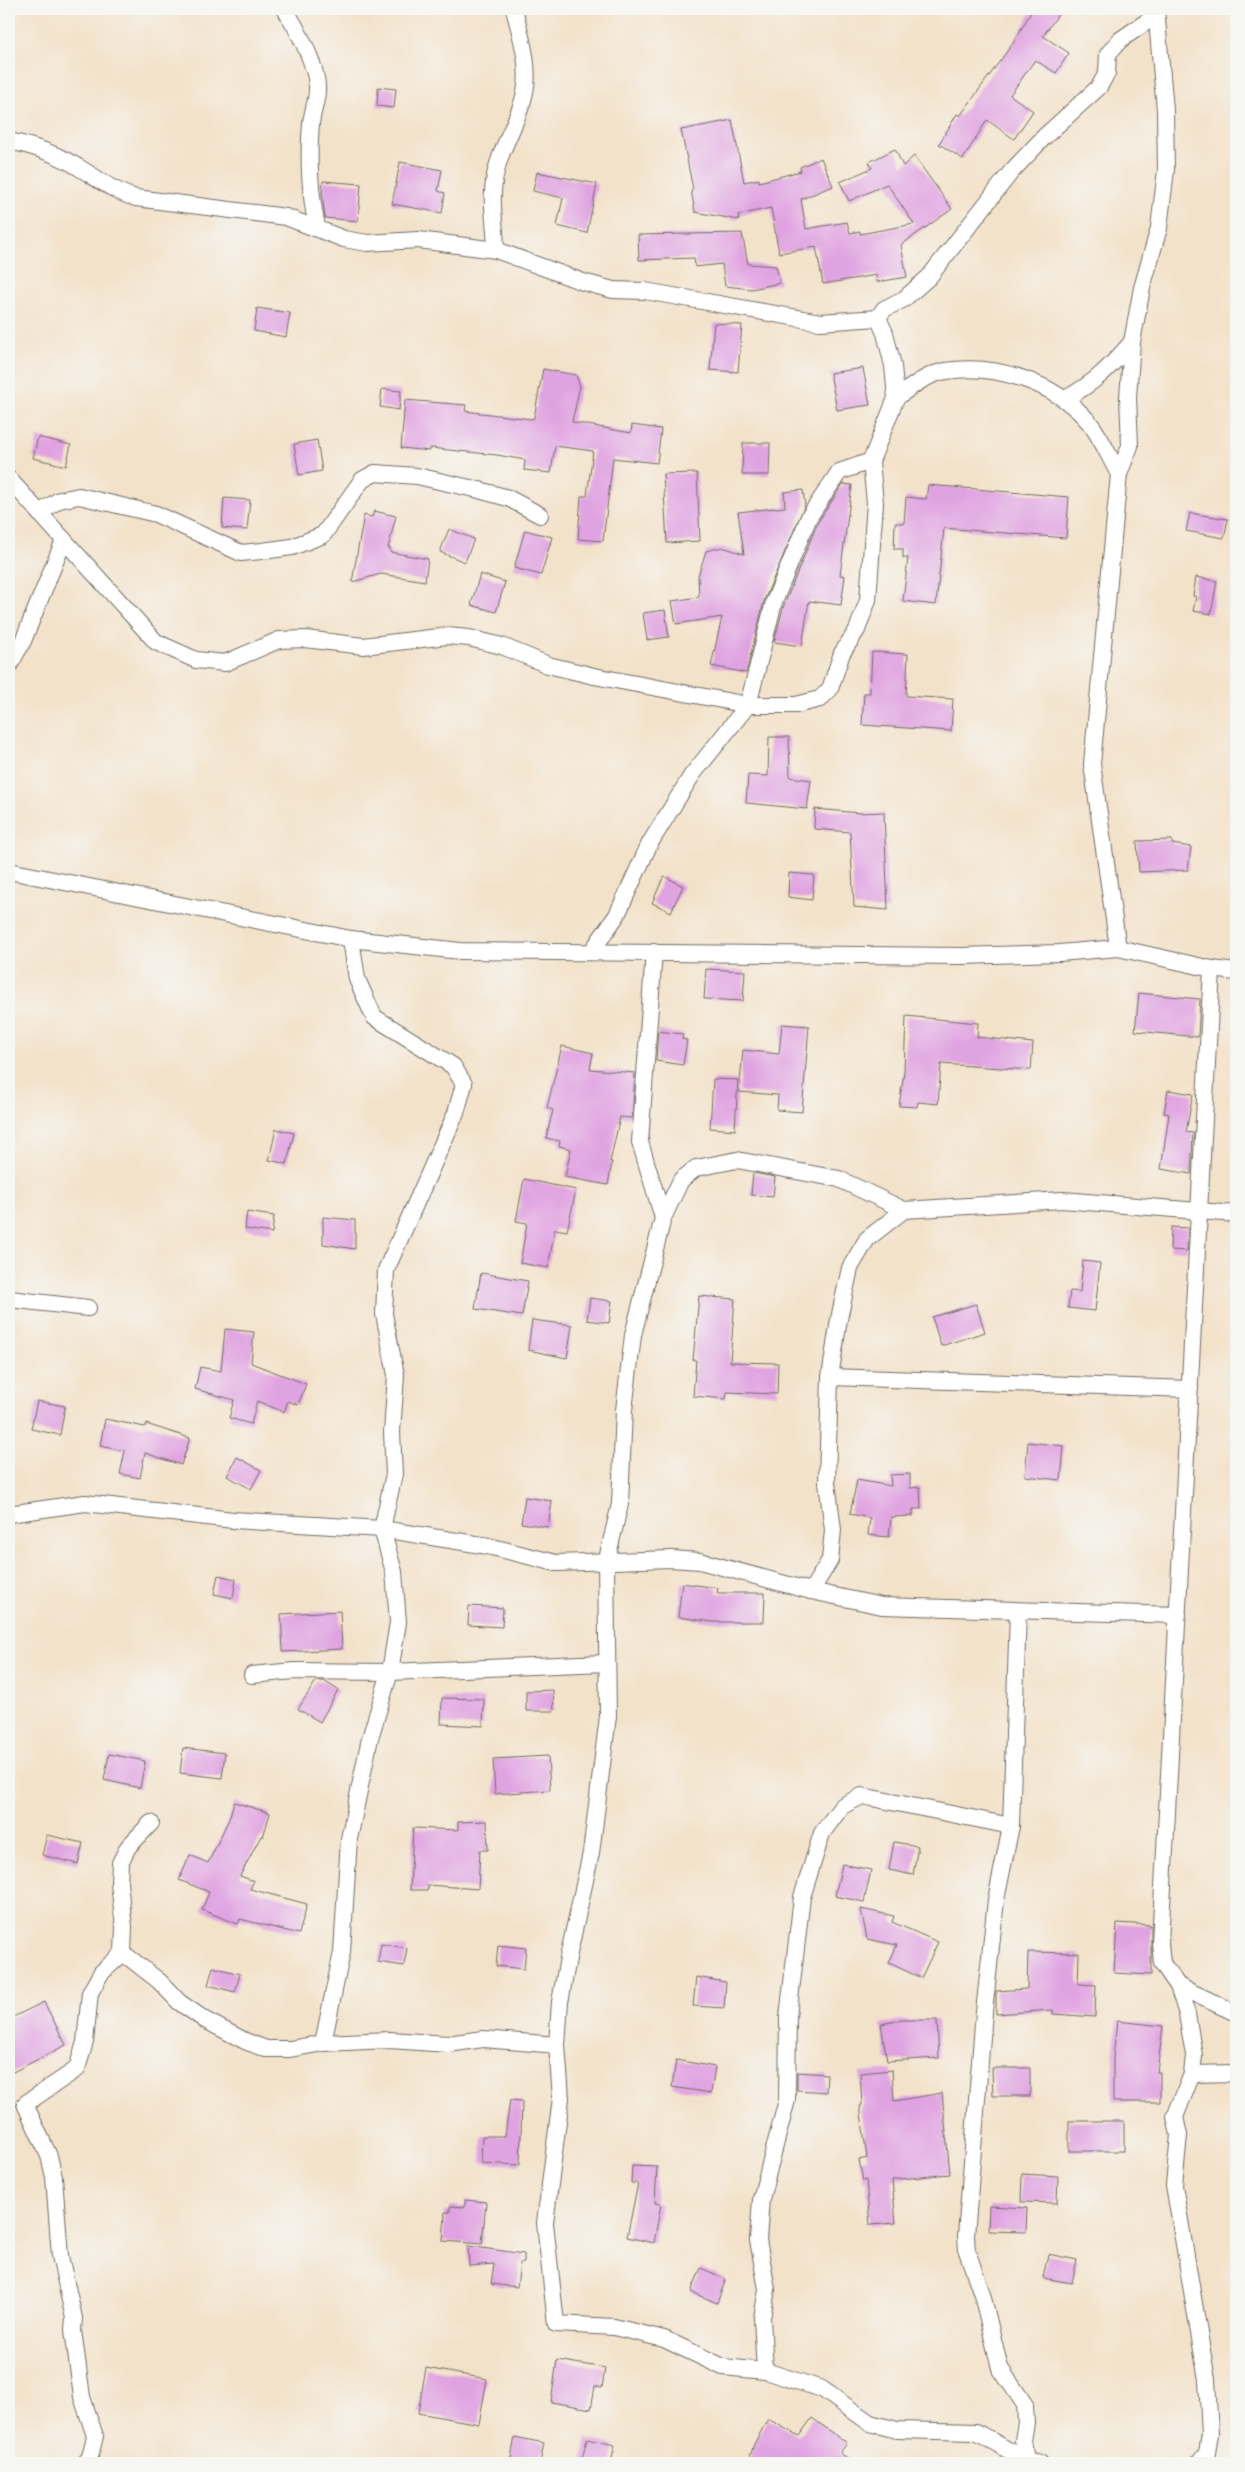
<svg xmlns="http://www.w3.org/2000/svg" width="1245" height="2472" font-family="Caveat,sans-serif">
<style>
.building{fill:#e0a3e1}
.lines{fill:none;stroke-linecap:round;stroke-linejoin:round}
.street-casing{stroke:#716b63;stroke-width:18}
.street{stroke:#fff;stroke-width:16}
</style>
<rect width="100%" height="100%" fill="#f6f6f2"/>
<filter id="ink" filterUnits="userSpaceOnUse"><feTurbulence type="fractalNoise" baseFrequency=".02" numOctaves="2"/><feDisplacementMap in="SourceGraphic" scale="10" xChannelSelector="R" yChannelSelector="G"/><feConvolveMatrix kernelMatrix="1 2 1 2 8 2 1 2 1" color-interpolation-filters="sRGB"/></filter>
<filter id="wash" filterUnits="userSpaceOnUse"><feTurbulence type="fractalNoise" baseFrequency=".0096" numOctaves="4" result="noise"/><feDisplacementMap in="SourceGraphic" scale="20" xChannelSelector="R" yChannelSelector="G"/><feGaussianBlur stdDeviation="1.12" result="paint"/><feColorMatrix in="noise" values="0 0 0 0 0 0 0 0 0 0 0 0 0 0 0 0 0 1.4 0 .05"/><feComposite in="paint" operator="in"/></filter>
<g filter="url(#wash)">
<rect width="100%" height="100%" fill="#f3e2ca"/>
<g id="blocks">
<g class="building">
<polygon points="1033,9 1062,9 1043,36 1069,53 1056,73 1035,60 1010,95 1033,111 1014,139 987,120 963,159 939,144 957,114 960,116 1013,43"/>
<polygon points="378,87 396,89 394,108 377,106"/>
<polygon points="732,120 744,182 759,179 759,182 801,171 800,167 821,158 833,186 801,199 806,229 847,222 850,233 860,231 860,234 914,224 887,184 849,201 840,182 872,168 869,162 895,149 903,166 914,156 952,209 901,245 907,277 877,282 876,275 823,284 816,247 779,253 771,208 738,215 739,220 695,212 691,190 693,189 681,130"/>
<polygon points="400,162 442,170 438,191 445,193 442,213 392,204"/>
<polygon points="537,172 597,184 587,233 557,226 563,198 533,191"/>
<polygon points="323,181 361,184 358,221 325,218 322,193"/>
<polygon points="742,233 748,264 776,266 780,283 752,289 725,286 722,264 695,267 694,258 639,260 638,235"/>
<polygon points="257,308 290,313 286,337 254,331"/>
<polygon points="714,323 742,325 738,372 710,370"/>
<polygon points="863,368 870,405 837,410 830,373"/>
<polygon points="543,369 576,375 580,386 572,422 631,433 632,425 661,429 657,463 613,458 603,541 578,539 581,496 587,496 593,451 555,446 551,473 524,470 525,460 497,455 430,448 430,451 401,448 405,400 466,405 465,411 531,419 534,418"/>
<polygon points="382,389 401,391 399,410 380,407"/>
<polygon points="38,437 71,445 66,466 33,458"/>
<polygon points="317,440 322,471 299,475 294,444"/>
<polygon points="743,443 770,443 769,475 742,475"/>
<polygon points="697,473 700,541 667,543 663,474"/>
<polygon points="843,484 852,485 840,575 845,576 841,605 809,601 802,646 774,642 784,605 818,522"/>
<polygon points="928,485 1069,497 1066,538 944,528 936,605 903,601 908,558 903,558 903,549 894,549 895,523 904,523 906,497 926,499"/>
<polygon points="803,490 805,505 765,598 746,673 711,666 722,617 676,624 672,601 699,597 698,576 706,551 722,547 744,554 738,512 785,507 784,492"/>
<polygon points="224,498 250,500 247,530 222,528"/>
<polygon points="374,511 396,516 388,548 390,548 390,552 428,559 425,581 381,574 352,582 364,515 372,517"/>
<polygon points="1190,513 1228,519 1224,538 1186,531"/>
<polygon points="449,529 474,539 465,562 440,552"/>
<polygon points="525,530 552,537 541,575 514,568"/>
<polygon points="480,574 505,582 496,612 471,605"/>
<polygon points="1196,577 1217,581 1211,614 1193,611 1196,597 1193,596"/>
<polygon points="665,610 669,637 647,640 643,613"/>
<polygon points="872,652 908,654 906,696 953,699 951,731 862,725 864,693 870,693"/>
<polygon points="769,737 789,737 790,777 811,780 807,809 746,803 748,775 768,776"/>
<polygon points="815,809 861,813 884,812 888,910 854,907 850,832 814,829"/>
<polygon points="1172,840 1172,844 1191,847 1188,870 1139,872 1137,841"/>
<polygon points="789,873 814,875 812,900 788,897"/>
<polygon points="664,876 683,886 671,912 652,903"/>
<polygon points="706,969 745,971 743,1001 704,999"/>
<polygon points="1139,993 1200,999 1198,1037 1135,1031"/>
<polygon points="906,1016 978,1023 977,1037 1033,1043 1031,1070 941,1064 938,1104 918,1102 917,1107 899,1106 904,1072"/>
<polygon points="782,1024 809,1026 802,1112 777,1110 778,1095 739,1092 743,1050 779,1054"/>
<polygon points="658,1031 683,1034 682,1039 687,1040 683,1065 656,1061"/>
<polygon points="562,1046 593,1053 590,1069 635,1073 632,1118 620,1117 610,1162 612,1162 608,1185 565,1177 571,1149 559,1146 560,1141 546,1138 553,1110 547,1108"/>
<polygon points="713,1079 738,1080 735,1130 710,1128"/>
<polygon points="1168,1090 1193,1094 1186,1132 1193,1133 1191,1174 1161,1169 1169,1114 1164,1113"/>
<polygon points="276,1129 294,1133 287,1164 269,1160"/>
<polygon points="753,1173 775,1177 773,1197 751,1195"/>
<polygon points="524,1179 576,1190 567,1231 555,1229 548,1268 520,1263 527,1223 516,1221"/>
<polygon points="247,1212 274,1216 272,1233 245,1229"/>
<polygon points="323,1217 355,1220 355,1249 323,1244"/>
<polygon points="1171,1227 1188,1228 1187,1251 1170,1250"/>
<polygon points="1083,1261 1100,1263 1095,1311 1068,1308 1070,1291 1080,1292"/>
<polygon points="481,1273 528,1281 522,1316 475,1309"/>
<polygon points="699,1296 735,1299 730,1362 778,1363 777,1394 727,1392 726,1399 693,1396 696,1360 693,1360"/>
<polygon points="590,1298 612,1301 609,1323 587,1320"/>
<polygon points="976,1304 985,1332 941,1346 932,1317"/>
<polygon points="532,1320 572,1325 567,1358 528,1350"/>
<polygon points="225,1329 254,1332 251,1363 306,1384 298,1405 288,1401 284,1412 257,1401 251,1424 229,1418 234,1400 195,1389 200,1367 221,1371"/>
<polygon points="37,1401 65,1406 60,1435 31,1429"/>
<polygon points="105,1419 145,1427 146,1424 190,1438 181,1465 145,1453 140,1478 120,1474 125,1451 100,1446"/>
<polygon points="1028,1442 1064,1446 1061,1480 1025,1476"/>
<polygon points="237,1457 261,1470 251,1489 227,1476"/>
<polygon points="910,1474 910,1488 920,1487 921,1509 913,1509 913,1516 891,1517 889,1537 868,1535 870,1518 850,1514 857,1480 891,1486 890,1475"/>
<polygon points="525,1497 552,1501 548,1527 521,1523"/>
<polygon points="218,1575 236,1579 233,1598 214,1594"/>
<polygon points="682,1583 718,1588 717,1593 765,1593 764,1622 713,1622 678,1617"/>
<polygon points="469,1606 503,1608 502,1627 468,1625"/>
<polygon points="340,1611 342,1649 283,1652 281,1614"/>
<polygon points="316,1681 324,1681 338,1690 320,1722 298,1709"/>
<polygon points="553,1690 554,1711 526,1711 526,1691"/>
<polygon points="442,1698 484,1699 483,1726 441,1724"/>
<polygon points="183,1748 225,1753 222,1778 180,1773"/>
<polygon points="109,1754 145,1761 140,1788 104,1780"/>
<polygon points="548,1756 550,1790 495,1794 493,1759"/>
<polygon points="234,1802 270,1813 263,1837 261,1836 240,1876 254,1881 250,1889 307,1904 299,1934 240,1919 238,1924 202,1910 209,1892 179,1880 190,1855 208,1863 229,1819"/>
<polygon points="487,1821 488,1850 480,1850 478,1889 428,1885 428,1890 410,1890 413,1828 458,1830 458,1822"/>
<polygon points="47,1835 83,1843 78,1864 42,1855"/>
<polygon points="894,1842 918,1846 913,1875 889,1870"/>
<polygon points="842,1864 871,1870 864,1902 835,1896"/>
<polygon points="861,1909 894,1916 892,1922 938,1942 921,1978 889,1963 897,1945 867,1939"/>
<polygon points="1117,1923 1151,1925 1151,1975 1114,1973"/>
<polygon points="381,1944 407,1948 404,1966 378,1962"/>
<polygon points="498,1945 526,1948 524,1969 496,1966"/>
<polygon points="1028,1952 1079,1953 1078,1984 1096,1985 1095,2017 1053,2014 1053,2010 996,2014 996,1991 1027,1989"/>
<polygon points="213,1967 240,1974 235,1992 208,1985"/>
<polygon points="696,1977 726,1982 724,2008 693,2006"/>
<polygon points="44,2002 66,2045 9,2074 9,2019"/>
<polygon points="902,2020 937,2020 939,2058 887,2061 881,2024"/>
<polygon points="1117,2021 1163,2026 1157,2072 1160,2072 1160,2102 1113,2102 1113,2058"/>
<polygon points="676,2060 715,2067 711,2093 672,2087"/>
<polygon points="992,2068 1030,2068 1030,2096 993,2096"/>
<polygon points="892,2070 894,2101 942,2093 950,2174 892,2180 896,2223 870,2225 866,2180 863,2181 859,2160 867,2158 860,2106 862,2105 860,2073"/>
<polygon points="797,2072 827,2074 826,2092 797,2090"/>
<polygon points="510,2100 522,2101 520,2165 481,2163 482,2136 505,2136"/>
<rect x="1069" y="2121" width="55" height="30"/>
<polygon points="632,2166 657,2167 655,2203 661,2204 654,2243 627,2237 638,2183 631,2183"/>
<polygon points="1022,2174 1058,2176 1057,2203 1021,2202"/>
<polygon points="465,2200 486,2202 482,2244 443,2241 445,2212 450,2212 450,2206 465,2207"/>
<polygon points="989,2206 1027,2208 1026,2232 988,2231"/>
<polygon points="468,2246 524,2254 524,2263 520,2263 517,2287 491,2284 494,2264 469,2266"/>
<polygon points="1048,2254 1077,2260 1072,2283 1043,2278"/>
<polygon points="701,2268 726,2279 717,2303 691,2292"/>
<polygon points="557,2360 605,2368 602,2388 595,2386 591,2409 551,2402"/>
<polygon points="426,2368 487,2379 479,2424 418,2413"/>
<polygon points="812,2418 847,2443 840,2453 854,2463 748,2463 754,2444 768,2419 799,2436"/>
<polygon points="515,2437 544,2443 540,2463 510,2463"/>
<polygon points="587,2439 615,2445 611,2463 581,2463"/>
</g>
</g>
</g>
<g filter="url(#ink)">
<use href="#blocks" fill-opacity="0" stroke="#716b63" stroke-width="1"/>
<g class="lines">
<g class="street-casing">
<g id="street">
<path d="M285,9c12,19 31,55 32,77 1,14 -5,25 -6,38 -3,34 -1,70 6,103"/>
<polyline points="1156,9 1165,110 1166,170 1159,228 1142,288 1132,342 1128,397 1130,446 1119,474 1092,764 1118,948 1212,969 1236,972"/>
<path d="M9,141c24,5 48,13 69,26 19,11 36,25 58,31l150,19 58,22 23,4 51,-3 78,10 87,32 30,8 32,1 175,31 58,-4"/>
<path d="M496,250c0,-23 -6,-45 -2,-68 4,-32 25,-60 31,-90 6,-25 -5,-59 -11,-83"/>
<polyline points="878,318 884,309 904,299 929,277 1011,172 1044,137 1099,87 1107,73 1108,54 1120,40 1155,16"/>
<path d="M896,398c15,-11 31,-24 50,-27 50,-8 109,12 142,50 13,15 21,36 31,53"/>
<path d="M1065,399c31,-17 44,-31 67,-57"/>
<polyline points="9,479 156,642 196,660 225,663 279,640 305,639 363,646 447,636 469,638 502,646 548,665 594,676 748,705 796,705 820,699 830,689 842,653 857,630 868,600 875,503 871,461 896,398 893,366 885,333 878,318"/>
<polyline points="39,513 59,500 79,496 156,514 241,553 262,551 292,547 323,535 362,480 375,473 417,476 479,490 508,498 540,515"/>
<polyline points="9,666 23,641 64,540"/>
<polyline points="9,871 351,939 460,951 963,956 1059,953 1118,948"/>
<polyline points="592,951 617,915 650,843 692,775 748,705 774,602 809,517 839,472 871,461"/>
<polyline points="654,952 640,1142 663,1218"/>
<polyline points="9,1299 88,1308"/>
<polyline points="830,1377 1190,1389"/>
<polyline points="9,1514 85,1503 233,1520 382,1529 488,1546 556,1563 671,1559 700,1561 811,1591 882,1606 1178,1615"/>
<polyline points="811,1591 830,1560 833,1530 827,1482 830,1377 839,1319 850,1268 867,1239 904,1210"/>
<polyline points="1018,1611 1011,1826 996,1900 984,2012 966,2236 967,2251 982,2294 1000,2368 1025,2405 1026,2423 1023,2440 1026,2460"/>
<polyline points="252,1675 294,1671 390,1672 606,1663"/>
<polyline points="123,1953 159,1981 179,2002 205,2020 245,2041 266,2049 290,2049 323,2043 390,2040 448,2044 483,2039 557,2045"/>
<polyline points="1178,1986 1236,2013"/>
<polyline points="323,2043 342,1952 349,1839 370,1738 390,1672 398,1622 394,1572 382,1529 394,1474 392,1432 396,1375 384,1314 386,1270 456,1113 464,1084 453,1066 374,1017 357,979 351,939"/>
<polyline points="1192,2074 1236,2073"/>
<polyline points="765,2371 762,2318 767,2289 758,2240 761,2199 787,2100 788,2017 802,1897 822,1833 842,1806 862,1796 1011,1826"/>
<polyline points="85,2463 90,2457 95,2436 82,2397 73,2330 74,2318 60,2256 54,2177 49,2156 25,2104 77,2069 85,2042 90,1993 101,1973 123,1953 124,1927 119,1883 120,1863 128,1847 151,1823"/>
<polyline points="1040,2463 1026,2460 976,2432 897,2430 870,2423 822,2389 765,2371 723,2367 664,2339 614,2327 556,2324 545,2223 561,2098 557,2045 560,2002 569,1953 591,1853 608,1716 606,1563 620,1504 624,1410 633,1335 663,1218 681,1180 696,1168 737,1160 839,1179 904,1210 1062,1200 1236,1214"/>
<polyline points="1199,2463 1207,2453 1210,2434 1207,2380 1174,2185 1179,2135 1175,2117 1192,2074 1194,2055 1187,2014 1178,1986 1162,1963 1160,1943 1212,969"/>
</g>
</g>
<use href="#street" class="street"/>
</g>
</g>
<rect width="1245" height="2472" fill="none" stroke="#f6f6f2" stroke-width="30"/>
</svg>
